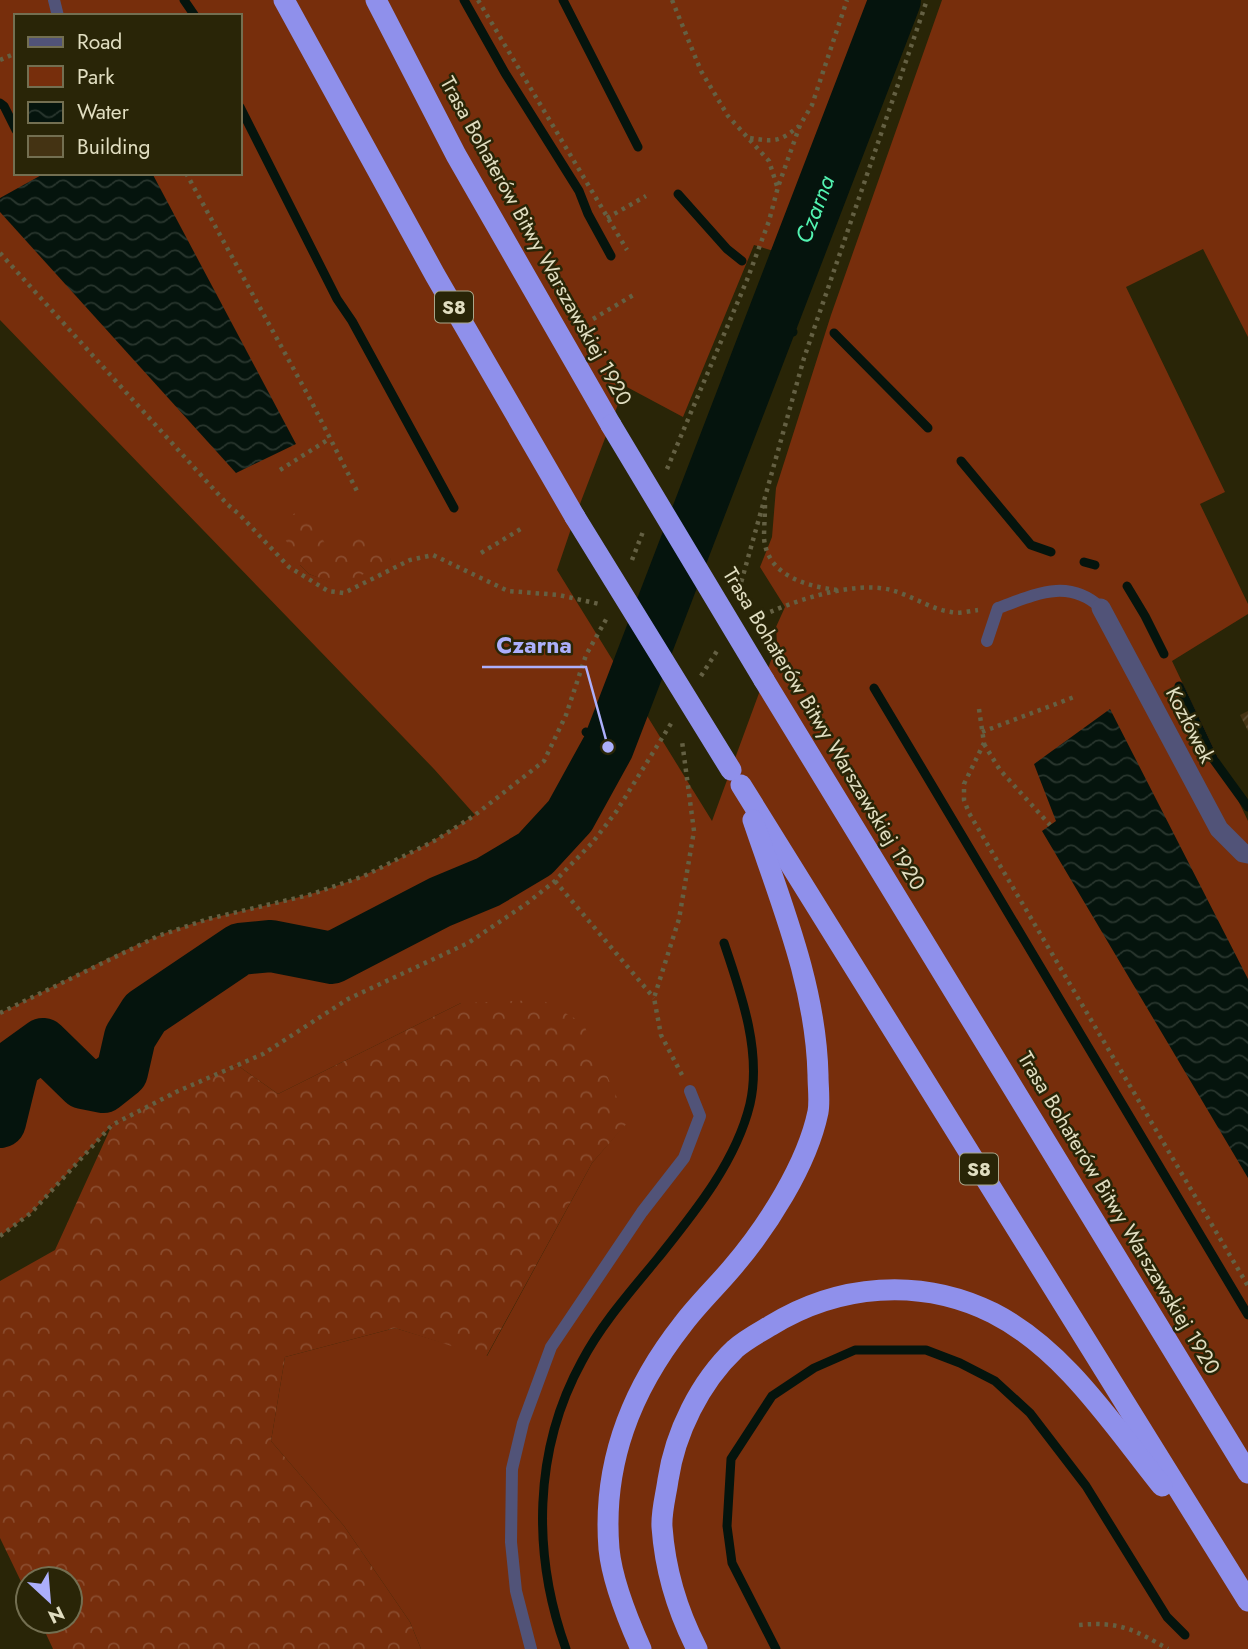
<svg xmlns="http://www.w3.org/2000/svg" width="1248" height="1649" font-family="Jost,sans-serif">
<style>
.green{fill:#772e0c;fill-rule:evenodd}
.forest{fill:url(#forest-crowns)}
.water{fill:url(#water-waves)}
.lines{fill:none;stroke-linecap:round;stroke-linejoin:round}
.stream{stroke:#05140d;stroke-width:9}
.river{stroke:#05140d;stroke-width:52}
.building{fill:url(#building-hatch)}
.path{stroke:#646043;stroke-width:4.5;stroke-dasharray:3.5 5;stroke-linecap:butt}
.service{stroke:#515378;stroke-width:12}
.minor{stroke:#515378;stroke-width:19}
.motorway{stroke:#8f90eb;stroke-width:21}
.motorway-bridge{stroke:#8f90eb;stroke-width:21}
.labels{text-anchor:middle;stroke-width:5;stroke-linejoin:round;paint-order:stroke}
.shield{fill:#292507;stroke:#aaa689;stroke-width:2}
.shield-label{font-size:19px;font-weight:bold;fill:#e1dec1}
.street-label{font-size:21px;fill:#e1dec1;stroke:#292507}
.water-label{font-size:23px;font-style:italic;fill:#53f3b1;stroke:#292507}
.leader{fill:none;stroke:#acaffb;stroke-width:2.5}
.callout-dot{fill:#acaffb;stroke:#292507;stroke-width:2.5}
.callout-label{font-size:23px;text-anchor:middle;font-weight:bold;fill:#acaffb;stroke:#292507;stroke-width:5;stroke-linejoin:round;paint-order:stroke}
</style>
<defs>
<pattern id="forest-crowns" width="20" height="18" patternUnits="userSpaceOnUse" patternTransform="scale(1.75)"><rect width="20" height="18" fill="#772e0c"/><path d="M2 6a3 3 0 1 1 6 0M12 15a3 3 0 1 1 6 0" fill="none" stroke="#8a4c2e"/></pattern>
<pattern id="water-waves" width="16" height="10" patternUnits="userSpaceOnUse" patternTransform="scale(1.75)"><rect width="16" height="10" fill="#05140d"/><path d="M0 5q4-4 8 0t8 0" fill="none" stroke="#29362e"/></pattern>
<pattern id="building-hatch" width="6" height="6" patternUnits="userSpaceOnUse" patternTransform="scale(1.75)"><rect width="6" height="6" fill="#443313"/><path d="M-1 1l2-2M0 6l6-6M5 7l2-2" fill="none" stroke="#5f5034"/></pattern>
</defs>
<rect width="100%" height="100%" fill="#292507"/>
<path class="green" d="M0,0h875l-98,252 -23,-7 -71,172 -58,-31 -50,131 -18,53 155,251 65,-177 -1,-17 9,-20 -25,-40 12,-30 4,-49 55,-173 111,-315h306v337l-45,-88 -77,38 99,205 -25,12 48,100v10l-76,47 76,160v828h-827l-11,-27 -66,-96 -73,-85 14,-84 110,-29 92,28 105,-193 35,-41 -166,-119 -183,91 -41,-29 -60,27 -65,33 -81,88 -31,23v-223c52,-25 104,-55 158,-77 48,-20 100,-27 149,-41 60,-16 116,-47 168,-80l-41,-46 -434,-449zM16,16h224v157h-224zM331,554l60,5 -51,26 -31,-11 -9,-9z"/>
<g class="forest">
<polygon points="305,508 331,554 369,533 382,545 391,560 340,586 309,574 300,565 276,523"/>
<polygon points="542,1000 583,1023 628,1122 592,1163 486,1357 395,1328 285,1357 271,1441 344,1526 410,1622 421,1649 53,1649 40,1621 70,1621 70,1579 28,1579 28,1596 0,1538 0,1281 55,1250 112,1125 176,1092 237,1065 278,1094 461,1003"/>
</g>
<g class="water">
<polygon points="45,173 152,173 296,444 236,473 0,212 0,198"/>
<polygon points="1110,709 1248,979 1248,1178 1042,831 1056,821 1034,764"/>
</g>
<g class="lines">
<g class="stream">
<polyline points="184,0 195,16"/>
<polyline points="464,0 505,73 579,191 588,214 611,256"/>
<polyline points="563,0 638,147"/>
<polyline points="0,103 4,106 16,130"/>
<polyline points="240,107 337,299 352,321 454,508"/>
<polyline points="678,194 727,249 742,261"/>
<polyline points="773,276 787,325 793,332"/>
<polyline points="834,333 928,428"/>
<polyline points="961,461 1031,545 1051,552"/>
<polyline points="1084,562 1095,565"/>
<polyline points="1127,586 1145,616 1164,654"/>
<polyline points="1179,686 1214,760 1248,807"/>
<polyline points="874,688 1248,1315"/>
<polyline points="586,732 608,747"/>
<polyline points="570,816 576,830"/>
<path d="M566,1649c-34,-94 -33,-199 16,-288 20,-38 49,-70 76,-103 36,-45 78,-96 92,-154 12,-52 -9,-111 -26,-161"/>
<polyline points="776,1649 732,1563 727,1526 731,1459 772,1396 814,1368 855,1350 926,1350 960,1363 995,1381 1030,1413 1086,1486 1167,1617 1185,1635"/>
</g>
<path class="river" id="s1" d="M0,1122l14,-57 29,-21 40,39 20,4 19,-15 8,-35 15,-24 95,-64 31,-3 61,12 108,-56 48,-20 47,-28 35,-38 38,-69 287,-747"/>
</g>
<polygon class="building" points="1248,711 1248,731 1240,715"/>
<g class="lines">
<g class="path">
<polyline points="478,0 627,250"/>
<polyline points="672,0 701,71 728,116 769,161 777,186"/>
<polyline points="0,60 16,53"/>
<path d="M750,138c24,4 30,4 49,-12"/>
<polyline points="186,173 309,397 358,493"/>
<polyline points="607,218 646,196"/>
<polyline points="0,253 228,505 239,514 289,567 328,591 344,593 410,560 433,555 508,591 559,595 599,604"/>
<polyline points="593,319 635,294"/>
<polyline points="667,469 747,280 769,221 778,187 800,125 812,105 847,0"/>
<polyline points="280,470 329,439"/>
<path d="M765,505c0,11 -1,22 -1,33 3,37 41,48 73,52"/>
<polyline points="481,553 524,527"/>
<polyline points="632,560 644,529"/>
<polyline points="739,590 804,358 927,0"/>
<path d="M755,619c34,-17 98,-39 136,-29 20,5 39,19 60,22 8,2 19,-1 27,-2"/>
<polyline points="701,676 717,651"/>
<polyline points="979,709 984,743 964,784 964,800 969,813 1248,1286"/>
<polyline points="982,732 1074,697"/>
<polyline points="984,744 1000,770 1050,825"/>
<polyline points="555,881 654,998"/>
<polyline points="0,1013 158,936 208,919 309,895 364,876 436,840 475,815 544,761 566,715 586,655 608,616"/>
<polyline points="682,1075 661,1035 654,998 679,919 694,831 682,741"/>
<polyline points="0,1236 31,1213 112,1125 176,1092 263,1054 348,999 468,943 526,904 555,881 592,843 616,812 672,722"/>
<path d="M1079,1625c40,-4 56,5 89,24"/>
</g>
<g class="service">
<polyline points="54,0 58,16"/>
<path d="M987,641l11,-33c36,-13 70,-31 103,0"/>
<polyline points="531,1649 516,1591 511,1542 512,1469 523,1423 551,1347 642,1212 684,1158 700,1116 690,1091"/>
</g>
<polyline class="minor" points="1101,608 1219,829 1243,853 1248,854"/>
<g class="motorway">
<polyline points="284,0 435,275 575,517"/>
<polyline points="376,0 456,155 611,425"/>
<polyline points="764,680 1248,1473"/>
<polyline points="741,785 1248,1601"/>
<path d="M641,1649c-13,-29 -29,-69 -32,-100 -7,-86 22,-159 74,-225 15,-20 33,-37 49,-56 35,-41 75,-103 86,-156 2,-11 0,-25 0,-37 -2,-89 -37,-172 -65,-255"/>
<path d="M697,1649c-19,-37 -32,-80 -35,-122 -1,-15 4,-32 6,-47 7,-47 32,-98 67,-131 10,-9 23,-16 35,-23 68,-42 150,-49 223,-13 71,36 120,112 169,173"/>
</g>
<g class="motorway-bridge">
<polyline points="611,425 764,680"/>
<polyline points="575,517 731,770"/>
</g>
</g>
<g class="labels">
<g class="shield">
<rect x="435" y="291.5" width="38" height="31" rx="5"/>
<rect x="960" y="1153.5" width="38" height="31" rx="5"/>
</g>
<g class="shield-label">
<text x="454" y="314">S8</text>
<text x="979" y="1176">S8</text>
</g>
<g class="street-label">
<text transform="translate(536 241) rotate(61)" y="7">Trasa Bohaterów Bitwy Warszawskiej 1920</text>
<text transform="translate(1190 725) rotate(63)" y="7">Kozłówek</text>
<text transform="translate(824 729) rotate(59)" y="7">Trasa Bohaterów Bitwy Warszawskiej 1920</text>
<text transform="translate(1119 1213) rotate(59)" y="7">Trasa Bohaterów Bitwy Warszawskiej 1920</text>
</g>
<g class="water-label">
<text dy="8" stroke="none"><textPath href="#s1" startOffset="1402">Czarna</textPath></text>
</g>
</g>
<path class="leader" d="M608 747L586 667H482"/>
<circle class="callout-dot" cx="608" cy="747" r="7"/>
<g class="callout-label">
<text x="534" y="653">Czarna</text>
</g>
<rect x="14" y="14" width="228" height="161" fill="#292507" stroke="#736f51" stroke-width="2"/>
<rect x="28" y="37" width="35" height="10" fill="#515378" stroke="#736f51" stroke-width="2"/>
<text x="77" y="49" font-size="21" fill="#e1dec1">Road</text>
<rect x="28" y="66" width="35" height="21" fill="#772e0c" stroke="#736f51" stroke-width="2"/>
<text x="77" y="84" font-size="21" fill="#e1dec1">Park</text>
<rect x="28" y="102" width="35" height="21" fill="url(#water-waves)" stroke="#736f51" stroke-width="2"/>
<text x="77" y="119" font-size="21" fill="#e1dec1">Water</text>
<rect x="28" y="136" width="35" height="21" fill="#443313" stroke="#736f51" stroke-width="2"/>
<text x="77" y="154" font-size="21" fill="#e1dec1">Building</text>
<g transform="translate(49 1600) rotate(154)"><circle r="33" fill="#292507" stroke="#736f51" stroke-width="2"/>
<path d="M0-5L12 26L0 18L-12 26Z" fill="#acaffb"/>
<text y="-10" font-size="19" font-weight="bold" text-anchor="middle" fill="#e1dec1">N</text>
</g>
</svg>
